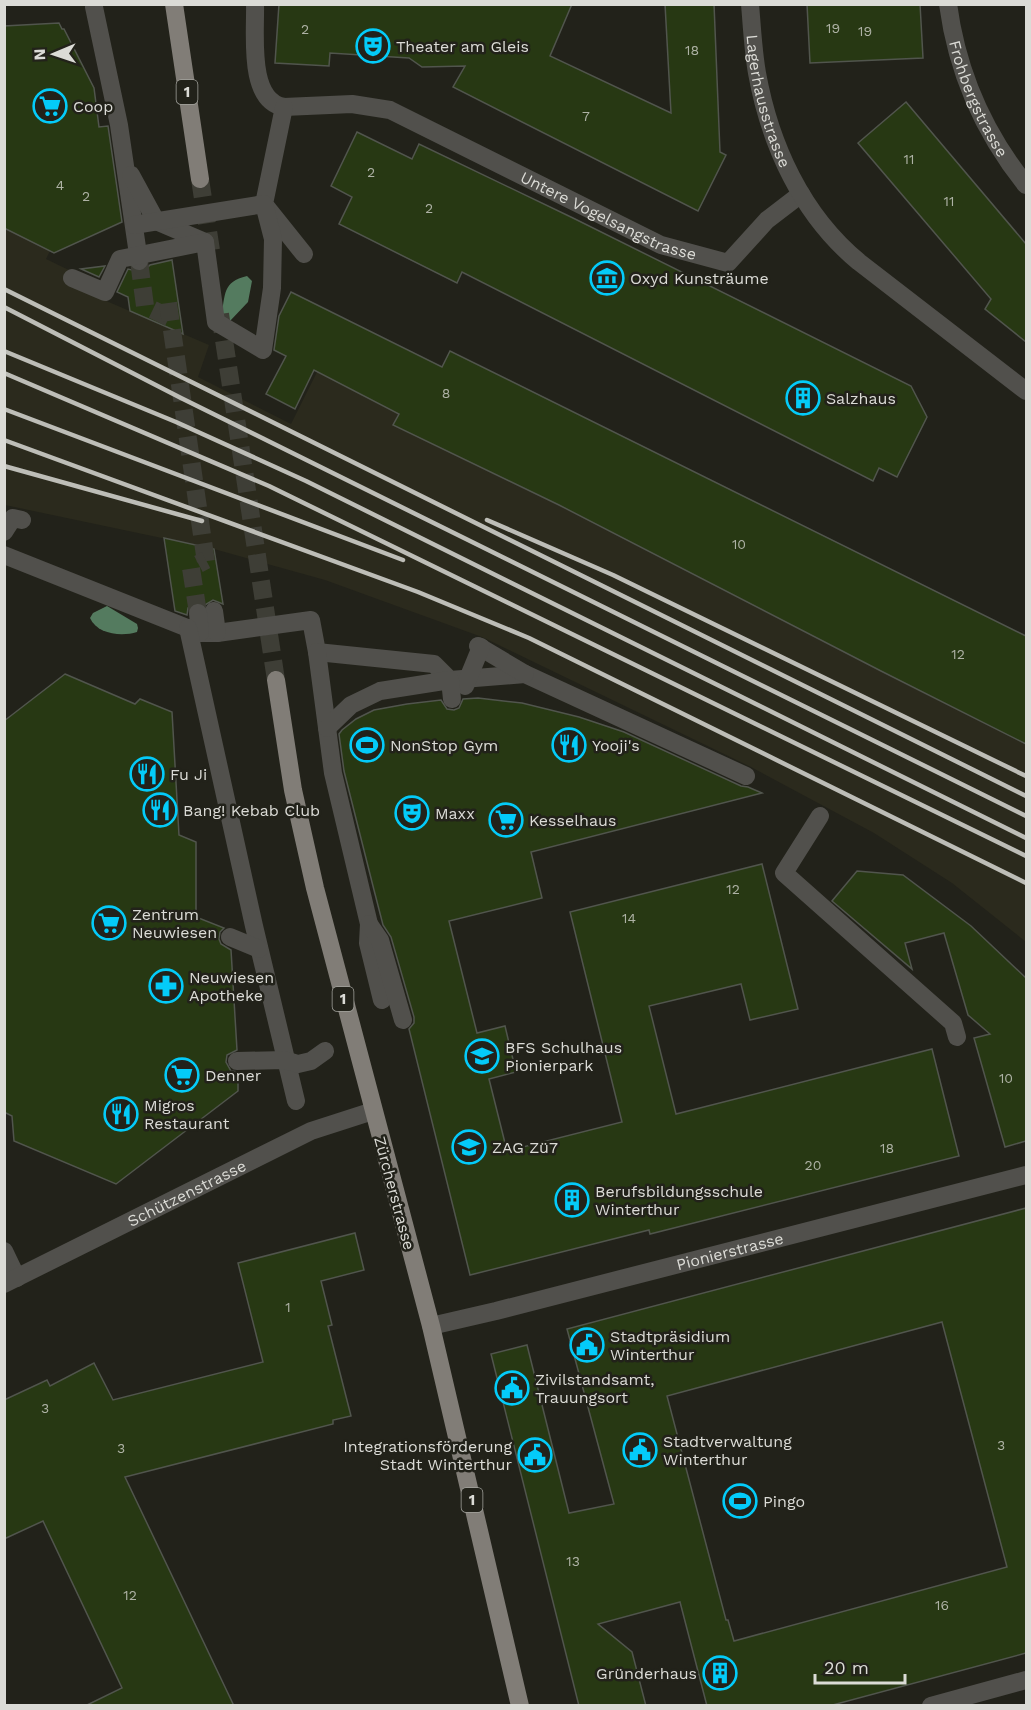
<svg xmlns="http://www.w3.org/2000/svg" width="1031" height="1710" font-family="'Work Sans',sans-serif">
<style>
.built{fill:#2b2a1d}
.water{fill:#547b5f}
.building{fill:#273813;stroke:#51554d;stroke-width:1.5;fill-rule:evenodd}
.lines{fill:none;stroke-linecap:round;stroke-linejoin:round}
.minor-tunnel{stroke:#3e3e36;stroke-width:18;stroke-dasharray:18 9;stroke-linecap:butt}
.major-tunnel{stroke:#3e3e36;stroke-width:18;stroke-dasharray:18 9;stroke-linecap:butt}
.minor{stroke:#51504c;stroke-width:18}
.major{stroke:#817d77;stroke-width:18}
.rail{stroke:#bdbdb7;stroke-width:4.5}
.labels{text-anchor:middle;stroke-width:5;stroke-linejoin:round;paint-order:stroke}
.number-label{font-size:14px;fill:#aeb2a5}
.shield{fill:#22221a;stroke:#a4a49e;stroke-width:1.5}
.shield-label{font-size:15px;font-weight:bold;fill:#dbdbd6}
.poi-label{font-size:16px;fill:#dbdbd6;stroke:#22221a;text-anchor:start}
.street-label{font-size:16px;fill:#dbdbd6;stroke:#22221a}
</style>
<rect width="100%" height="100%" fill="#22221a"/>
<polygon class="built" points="4,132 75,200 46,259 75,273 69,285 209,345 198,377 291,424 317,372 399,414 393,425 559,505 881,671 1026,744 1026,942 952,883 874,833 751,767 482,637 325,580 214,549 5,505"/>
<g class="water">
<path d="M247,276l5,5 -4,21 -18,19 -9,-5c5,-22 1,-34 26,-40z"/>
<path d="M107,606l30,18 1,4 -1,4c-16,5 -40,2 -47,-14l3,-5z"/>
</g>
<g class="building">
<polygon points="279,4 572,4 550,56 671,113 665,4 714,4 720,152 726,155 698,211 453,87 465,66 422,67 409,58 330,53 329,66 275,63"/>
<polygon points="807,4 920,4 923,58 810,63"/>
<polygon points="59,23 62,29 64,29 94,88 99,127 108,126 122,222 54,253 4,228 4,26"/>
<polygon points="906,102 1026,244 1026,342 985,309 991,299 858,143"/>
<polygon points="357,132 412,159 419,144 573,218 911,386 927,417 897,477 879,468 873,481 462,272 457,283 339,224 352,197 331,186"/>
<polygon points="172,260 183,334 130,311 128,297 117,292 128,269 141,272 146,269 150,265"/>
<polygon points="105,266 99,277 81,269"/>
<polygon points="291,292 442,367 450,351 1026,636 1026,744 881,671 559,505 393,425 399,414 314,370 295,409 266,394 286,356 274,350 279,316"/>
<polygon points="164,538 214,549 223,604 213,600 205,605 196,602 188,608 187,615 175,611"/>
<polygon points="65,674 135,704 140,699 172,712 179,835 196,842 196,917 224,928 220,932 219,939 221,944 231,950 237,1050 227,1055 226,1062 231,1071 238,1072 238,1091 116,1184 14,1141 12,1116 4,1112 4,721"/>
<polygon points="478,698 522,703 579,717 624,732 741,786 748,787 762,793 531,852 542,898 449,921 477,1033 505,1026 516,1072 489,1079 507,1151 622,1122 570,912 762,864 798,1009 750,1020 741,984 649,1006 676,1114 932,1049 959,1156 650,1234 649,1230 470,1275 409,1029 414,1023 414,1017 391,937 383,925 374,890 344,771 339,734 342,730 356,719 374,710 407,704 441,700 447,709 454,710 459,708 463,699"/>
<polygon points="857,871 903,875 971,926 1026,978 1026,1141 1005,1147 974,1038 990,1034 968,1015 944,933 905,943 912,969 832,901"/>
<path d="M1026,1208v445l-197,53h-122l-27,-104 -82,22 34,28 14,54h-67l-88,-352 36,-9 42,168 45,-9 -47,-175zM942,1322l65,245 -273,74 -6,-21h-2l-59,-224z"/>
<polygon points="355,1233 364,1270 321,1281 332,1325 328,1326 351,1416 333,1420 333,1424 125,1477 234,1706 85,1706 122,1688 43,1521 4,1539 4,1400 47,1380 50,1386 94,1363 113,1400 263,1362 238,1263"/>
</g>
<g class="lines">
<g class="minor-tunnel">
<polyline points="139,261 145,306 170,318"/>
<polyline points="168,303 207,569"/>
<polyline points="198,613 191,568 206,560"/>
</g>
<g class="major-tunnel">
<polyline points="200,179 212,257"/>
<polyline points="220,314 276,680"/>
</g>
<g class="minor">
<path id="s1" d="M255,4c1,28 -8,97 29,103l68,-3 38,6 271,135 67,18 39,-43 34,-26"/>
<path id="s2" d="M750,4c2,23 3,46 7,69 13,72 45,142 102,189l167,129"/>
<path id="s3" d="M948,4c9,67 36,129 78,181"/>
<polyline points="94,7 119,125 139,261"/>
<polyline points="284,107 264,204 304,254"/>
<polyline points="131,175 156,221 205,242"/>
<polyline points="72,278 105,292 120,259 205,242 216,322 263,350 272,288 273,239 264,204 134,225"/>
<polyline points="4,532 13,518 22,520"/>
<polyline points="4,555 200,633 217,633 311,620 317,652 434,664 450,680 525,674 746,776"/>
<polyline points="214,611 217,633"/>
<polyline points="198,613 200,633"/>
<polyline points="188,628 254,926 296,1101"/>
<polyline points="478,646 525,674"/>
<polyline points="317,652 333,773 369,924 368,943 382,1000"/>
<polyline points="465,686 481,647"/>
<polyline points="327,728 351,705 380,691 450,680 452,699"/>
<polyline points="820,816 784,873 953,1023 957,1037"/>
<polyline points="369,924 380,940 403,1020"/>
<polyline points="230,937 259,949"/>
<polyline points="237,1061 285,1060 298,1064 311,1061 325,1051"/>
<polyline points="4,1251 17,1278"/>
<path id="s4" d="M4,1284l307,-153 62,-20"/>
<path id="s5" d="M431,1326l65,-15 530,-136"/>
<polyline points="931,1706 1026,1680"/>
</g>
<g class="major">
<polyline points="174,4 200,179"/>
<polyline points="276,680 293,790 315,888 431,1326 520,1706"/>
</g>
<g class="rail">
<polyline points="4,289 1026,796"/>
<polyline points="4,307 181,398 1026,816"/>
<polyline points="4,351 176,422 306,481 1026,838"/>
<polyline points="4,373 269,486 1026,856"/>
<polyline points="4,409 403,560"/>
<polyline points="4,440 418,592 529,638 1026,883"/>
<polyline points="4,466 202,521"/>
<polyline points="487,520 613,575 1026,776"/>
</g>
</g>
<defs>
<g id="theatre-ring" transform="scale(1.725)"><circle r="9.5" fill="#22221a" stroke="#04cbf9" stroke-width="1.5"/><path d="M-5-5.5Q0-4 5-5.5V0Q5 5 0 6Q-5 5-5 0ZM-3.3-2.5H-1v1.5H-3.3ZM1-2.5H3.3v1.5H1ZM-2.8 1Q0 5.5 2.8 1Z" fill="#04cbf9"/></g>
<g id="supermarket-ring" transform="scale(1.725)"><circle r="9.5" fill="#22221a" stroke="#04cbf9" stroke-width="1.5"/><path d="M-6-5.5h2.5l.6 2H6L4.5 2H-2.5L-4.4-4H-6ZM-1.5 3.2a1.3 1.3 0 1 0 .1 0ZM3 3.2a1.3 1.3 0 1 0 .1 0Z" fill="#04cbf9"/></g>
<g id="museum-ring" transform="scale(1.725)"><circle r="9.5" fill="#22221a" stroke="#04cbf9" stroke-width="1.5"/><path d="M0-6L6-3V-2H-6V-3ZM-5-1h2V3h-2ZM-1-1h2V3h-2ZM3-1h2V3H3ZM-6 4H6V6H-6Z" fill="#04cbf9"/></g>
<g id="building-ring" transform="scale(1.725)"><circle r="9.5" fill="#22221a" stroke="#04cbf9" stroke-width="1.5"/><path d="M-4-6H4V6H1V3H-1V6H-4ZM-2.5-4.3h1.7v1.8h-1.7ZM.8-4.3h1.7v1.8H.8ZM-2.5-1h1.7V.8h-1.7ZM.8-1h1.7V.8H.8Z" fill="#04cbf9"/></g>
<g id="stadium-ring" transform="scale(1.725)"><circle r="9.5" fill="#22221a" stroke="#04cbf9" stroke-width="1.5"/><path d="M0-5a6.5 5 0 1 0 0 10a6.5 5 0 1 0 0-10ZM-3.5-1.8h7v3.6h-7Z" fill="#04cbf9"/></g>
<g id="restaurant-ring" transform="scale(1.725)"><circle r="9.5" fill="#22221a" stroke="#04cbf9" stroke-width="1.5"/><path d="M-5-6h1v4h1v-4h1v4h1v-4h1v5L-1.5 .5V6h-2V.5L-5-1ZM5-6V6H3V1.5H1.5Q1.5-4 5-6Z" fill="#04cbf9"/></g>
<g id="pharmacy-ring" transform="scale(1.725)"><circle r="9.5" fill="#22221a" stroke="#04cbf9" stroke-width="1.5"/><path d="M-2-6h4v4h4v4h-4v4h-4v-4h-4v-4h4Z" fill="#04cbf9"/></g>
<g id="school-ring" transform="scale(1.725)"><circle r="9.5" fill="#22221a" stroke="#04cbf9" stroke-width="1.5"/><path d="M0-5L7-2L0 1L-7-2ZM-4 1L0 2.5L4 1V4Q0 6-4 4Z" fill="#04cbf9"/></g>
<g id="university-ring" transform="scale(1.725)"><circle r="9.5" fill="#22221a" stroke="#04cbf9" stroke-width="1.5"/><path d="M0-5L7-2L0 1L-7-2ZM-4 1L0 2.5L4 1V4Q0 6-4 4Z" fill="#04cbf9"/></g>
<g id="civic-ring" transform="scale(1.725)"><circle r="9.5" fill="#22221a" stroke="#04cbf9" stroke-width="1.5"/><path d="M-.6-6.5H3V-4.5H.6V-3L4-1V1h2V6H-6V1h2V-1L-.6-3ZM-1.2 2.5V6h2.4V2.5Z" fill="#04cbf9"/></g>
</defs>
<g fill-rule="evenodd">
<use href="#theatre-ring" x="373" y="46"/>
<use href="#supermarket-ring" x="50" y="106"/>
<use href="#museum-ring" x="607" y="278"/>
<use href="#building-ring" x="803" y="398"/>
<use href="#stadium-ring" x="367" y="745"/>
<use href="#restaurant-ring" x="569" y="745"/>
<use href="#restaurant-ring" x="147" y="774"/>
<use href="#restaurant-ring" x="160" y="810"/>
<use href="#theatre-ring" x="412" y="813"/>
<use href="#supermarket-ring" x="506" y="820"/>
<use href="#supermarket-ring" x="109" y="923"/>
<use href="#pharmacy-ring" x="166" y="986"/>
<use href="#school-ring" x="482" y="1056"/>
<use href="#supermarket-ring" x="182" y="1075"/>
<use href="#restaurant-ring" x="121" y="1114"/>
<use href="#university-ring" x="469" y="1147"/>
<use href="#building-ring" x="572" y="1200"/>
<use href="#civic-ring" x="587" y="1345"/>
<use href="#civic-ring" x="512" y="1388"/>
<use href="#civic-ring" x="640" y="1450"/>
<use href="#civic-ring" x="535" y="1455"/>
<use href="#stadium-ring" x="740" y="1501"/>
<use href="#building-ring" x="720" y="1673"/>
</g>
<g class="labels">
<g class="number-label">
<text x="833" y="33">19</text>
<text x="305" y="34">2</text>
<text x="865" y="36">19</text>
<text x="692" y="55">18</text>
<text x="586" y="121">7</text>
<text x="909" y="164">11</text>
<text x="371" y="177">2</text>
<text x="60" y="190">4</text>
<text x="86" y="201">2</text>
<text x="949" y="206">11</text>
<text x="429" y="213">2</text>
<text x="446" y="398">8</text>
<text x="739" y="549">10</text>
<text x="958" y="659">12</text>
<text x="733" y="894">12</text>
<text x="629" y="923">14</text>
<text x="1006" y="1083">10</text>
<text x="887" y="1153">18</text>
<text x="813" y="1170">20</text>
<text x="288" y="1312">1</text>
<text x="45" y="1413">3</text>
<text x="1001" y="1450">3</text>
<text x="121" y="1453">3</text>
<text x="573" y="1566">13</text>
<text x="130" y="1600">12</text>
<text x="942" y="1610">16</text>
</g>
<g class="shield">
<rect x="176.5" y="80" width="21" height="24" rx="4.5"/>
<rect x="332.5" y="987" width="21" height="24" rx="4.5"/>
<rect x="461.5" y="1488" width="21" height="24" rx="4.5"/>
</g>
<g class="shield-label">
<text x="187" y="97">1</text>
<text x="343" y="1004">1</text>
<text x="472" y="1505">1</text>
</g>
<g class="poi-label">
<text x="396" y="52">Theater am Gleis</text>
<text x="73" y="112">Coop</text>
<text x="630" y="284">Oxyd Kunsträume</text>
<text x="826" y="404">Salzhaus</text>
<text x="390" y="751">NonStop Gym</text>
<text x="592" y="751">Yooji's</text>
<text x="170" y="780">Fu Ji</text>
<text x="183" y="816">Bang! Kebab Club</text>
<text x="435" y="819">Maxx</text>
<text x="529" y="826">Kesselhaus</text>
<text x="132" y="920">Zentrum<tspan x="132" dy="18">Neuwiesen</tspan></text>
<text x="189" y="983">Neuwiesen<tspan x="189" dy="18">Apotheke</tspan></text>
<text x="505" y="1053">BFS Schulhaus<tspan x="505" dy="18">Pionierpark</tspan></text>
<text x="205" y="1081">Denner</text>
<text x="144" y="1111">Migros<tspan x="144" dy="18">Restaurant</tspan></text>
<text x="492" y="1153">ZAG Zü7</text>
<text x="595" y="1197">Berufsbildungsschule<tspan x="595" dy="18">Winterthur</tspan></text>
<text x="610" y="1342">Stadtpräsidium<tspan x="610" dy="18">Winterthur</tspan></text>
<text x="535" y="1385">Zivilstandsamt,<tspan x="535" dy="18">Trauungsort</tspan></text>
<text x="663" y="1447">Stadtverwaltung<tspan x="663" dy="18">Winterthur</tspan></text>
<text x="512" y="1452" text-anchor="end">Integrationsförderung<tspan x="512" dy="18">Stadt Winterthur</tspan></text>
<text x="763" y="1507">Pingo</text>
<text x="697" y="1679" text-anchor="end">Gründerhaus</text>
</g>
<g class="street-label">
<text dy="6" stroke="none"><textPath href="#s3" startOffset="100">Frohbergstrasse</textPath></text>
<text dy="6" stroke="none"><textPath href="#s2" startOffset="99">Lagerhausstrasse</textPath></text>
<text dy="6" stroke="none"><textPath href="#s1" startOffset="465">Untere Vogelsangstrasse</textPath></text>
<text dy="6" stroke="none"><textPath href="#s4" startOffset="204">Schützenstrasse</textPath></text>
<text transform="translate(395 1193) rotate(75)" y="6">Zürcherstrasse</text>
<text dy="6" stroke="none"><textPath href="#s5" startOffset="308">Pionierstrasse</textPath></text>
</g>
</g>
<rect width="1031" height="1710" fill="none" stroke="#dbdbd6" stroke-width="12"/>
<g transform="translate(54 54) rotate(268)" stroke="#22221a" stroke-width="4.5" paint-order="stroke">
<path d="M0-4.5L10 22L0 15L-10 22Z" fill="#dbdbd6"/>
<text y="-9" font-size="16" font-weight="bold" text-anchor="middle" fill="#dbdbd6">N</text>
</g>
<path d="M815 1674v9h90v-9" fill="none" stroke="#dbdbd6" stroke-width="3"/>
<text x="824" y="1674" font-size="18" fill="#dbdbd6" stroke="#22221a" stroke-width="4.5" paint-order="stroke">20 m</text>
</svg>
